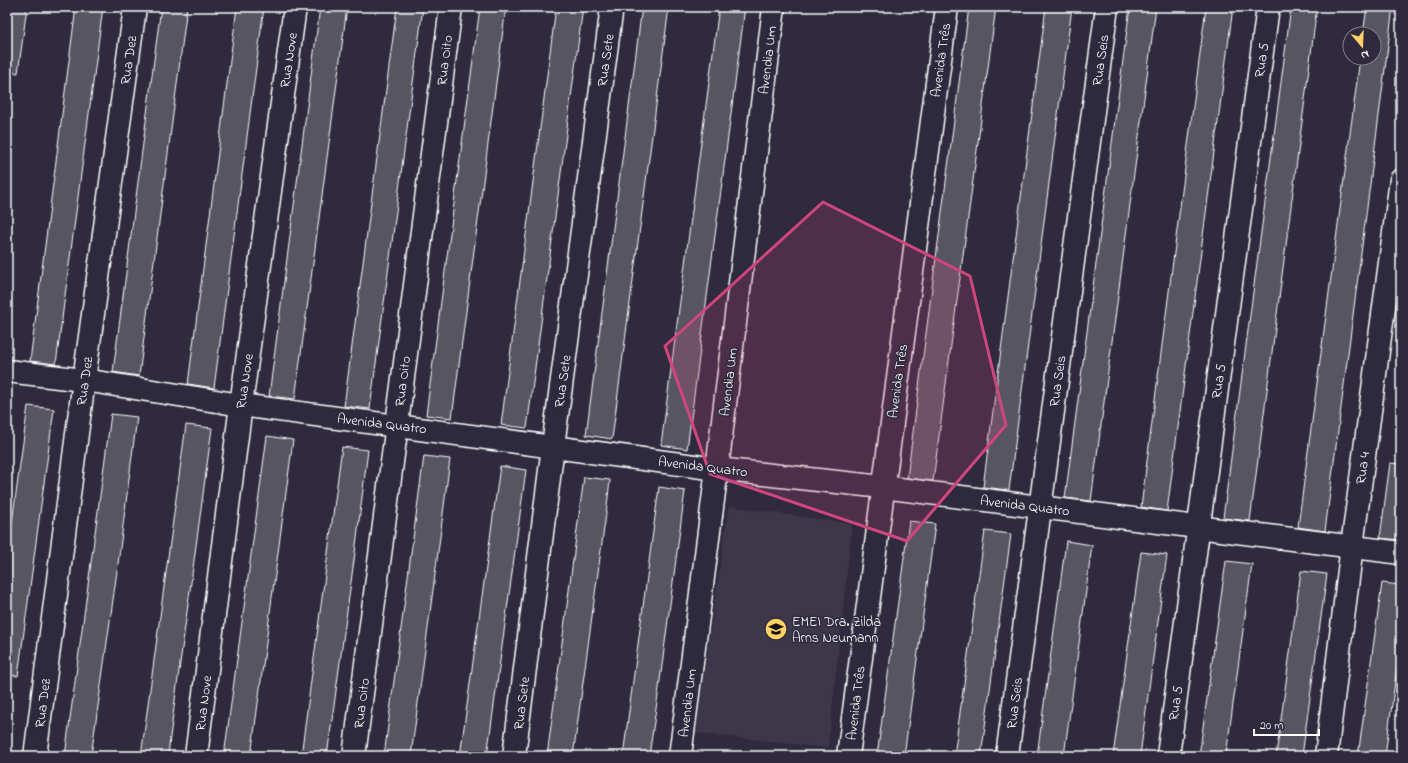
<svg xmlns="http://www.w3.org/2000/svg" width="1408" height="763" font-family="'Indie Flower',sans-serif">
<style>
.built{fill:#3c3749}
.building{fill:#595564;stroke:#fff}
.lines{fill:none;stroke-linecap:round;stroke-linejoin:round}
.minor-casing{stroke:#fff;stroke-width:25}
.minor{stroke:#2f2a3d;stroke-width:22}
.marked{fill:#ce467c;fill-opacity:0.2;stroke:#ce467c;stroke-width:3;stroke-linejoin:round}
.labels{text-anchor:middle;stroke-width:3;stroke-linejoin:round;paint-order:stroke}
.street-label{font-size:14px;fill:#fff;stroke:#2f2a3d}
.poi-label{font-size:14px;fill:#fff;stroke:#2f2a3d;text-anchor:start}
</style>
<rect width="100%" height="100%" fill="#2f2a3d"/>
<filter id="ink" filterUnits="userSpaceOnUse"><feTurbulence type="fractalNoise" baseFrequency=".025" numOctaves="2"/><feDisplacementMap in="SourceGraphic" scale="8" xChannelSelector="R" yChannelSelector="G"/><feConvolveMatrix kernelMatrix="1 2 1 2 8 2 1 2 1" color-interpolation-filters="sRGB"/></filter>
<g filter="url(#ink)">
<polygon class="built" points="729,506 852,524 828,748 695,733"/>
<g class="building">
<polygon points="7,7 27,7 18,73 7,72"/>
<polygon points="76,7 103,7 56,364 30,361"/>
<polygon points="161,7 187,7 139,376 113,372"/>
<polygon points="237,7 264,7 214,388 188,384"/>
<polygon points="320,7 347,7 295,399 269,396"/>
<polygon points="397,7 423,7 370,409 344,406"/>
<polygon points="480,7 506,7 452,418 426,415"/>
<polygon points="556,7 583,7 527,428 501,425"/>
<polygon points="642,7 669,7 612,439 586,435"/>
<polygon points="719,7 745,7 687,449 661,445"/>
<polygon points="969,7 996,7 933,481 907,478"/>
<polygon points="1046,7 1072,7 1009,490 983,487"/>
<polygon points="1130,7 1156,7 1091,501 1065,498"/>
<polygon points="1206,7 1233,7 1167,511 1141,507"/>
<polygon points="1291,7 1317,7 1250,521 1223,518"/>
<polygon points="1367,7 1393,7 1325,531 1298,527 1360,58 1374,58 1374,34 1363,34"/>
<polygon points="28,406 54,409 18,676 7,675 7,559"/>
<polygon points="111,414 137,417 118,564 91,756 65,756"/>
<polygon points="186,425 212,428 170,737 168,756 141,756"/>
<polygon points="267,436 293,440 269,620 251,756 224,756"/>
<polygon points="342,447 368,450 355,553 327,756 301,756"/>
<polygon points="424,456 450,459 440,537 411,756 384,756"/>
<polygon points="1390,463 1401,464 1401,540 1380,538"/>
<polygon points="500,466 526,470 491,727 487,756 460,756"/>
<polygon points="584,477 610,480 607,506 573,756 547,756"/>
<polygon points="659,487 685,491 659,688 649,756 623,756"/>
<polygon points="909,521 935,524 926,593 904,756 877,756"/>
<polygon points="985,531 1011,534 981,756 954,756"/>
<polygon points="1066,541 1092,545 1075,674 1064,756 1037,756"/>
<polygon points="1141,552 1167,555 1146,710 1140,756 1113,756"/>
<polygon points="1226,561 1252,564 1226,756 1199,756"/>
<polygon points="1301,571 1327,574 1321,617 1302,756 1276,756"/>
<polygon points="1382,583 1401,585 1401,634 1394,689 1385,756 1358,756"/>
</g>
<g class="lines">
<g class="minor-casing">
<g id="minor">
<polyline points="7,371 84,380 241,405 717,469 883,487 1401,553"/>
<polyline points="35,756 84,380 135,7"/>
<polyline points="196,756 241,405 295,7"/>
<polyline points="354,756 451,7"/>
<polyline points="514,756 553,446 612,7"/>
<polyline points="680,756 717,469 774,7"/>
<polyline points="848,756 947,7"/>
<polyline points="1007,756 1107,7"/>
<polyline points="1168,756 1268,7"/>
<polyline points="1326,756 1352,546 1401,180"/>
</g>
</g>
<use href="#minor" class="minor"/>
</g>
</g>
<path class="marked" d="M823,202l147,74 36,149 -99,116 -197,-67 -45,-128z"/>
<defs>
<g id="school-disc" transform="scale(1.15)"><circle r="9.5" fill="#ffd166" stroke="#2f2a3d"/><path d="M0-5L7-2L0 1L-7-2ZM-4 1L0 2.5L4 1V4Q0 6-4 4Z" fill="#111"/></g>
</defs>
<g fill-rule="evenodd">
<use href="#school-disc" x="776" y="629"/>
</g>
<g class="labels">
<g class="street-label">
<text transform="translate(128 60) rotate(-82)" y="5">Rua Dez</text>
<text transform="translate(288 60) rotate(-82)" y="5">Rua Nove</text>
<text transform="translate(444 60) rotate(-83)" y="5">Rua Oito</text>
<text transform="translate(605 60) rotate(-82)" y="5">Rua Sete</text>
<text transform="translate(767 60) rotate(-83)" y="5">Avendia Um</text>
<text transform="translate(940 60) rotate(-82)" y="5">Avenida Três</text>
<text transform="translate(1100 60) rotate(-82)" y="5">Rua Seis</text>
<text transform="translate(1261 60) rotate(-82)" y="5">Rua 5</text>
<text transform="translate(84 381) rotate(-82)" y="5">Rua Dez</text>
<text transform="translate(244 381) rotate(-82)" y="5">Rua Nove</text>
<text transform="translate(402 381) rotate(-83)" y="5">Rua Oito</text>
<text transform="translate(562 381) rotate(-82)" y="5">Rua Sete</text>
<text transform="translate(897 381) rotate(-82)" y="5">Avenida Três</text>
<text transform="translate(1057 381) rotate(-82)" y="5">Rua Seis</text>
<text transform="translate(1218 381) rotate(-82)" y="5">Rua 5</text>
<text transform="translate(728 382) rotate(-83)" y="5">Avendia Um</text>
<text transform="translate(382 423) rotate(7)" y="5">Avenida Quatro</text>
<text transform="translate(703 466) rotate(7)" y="5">Avenida Quatro</text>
<text transform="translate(1362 468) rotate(-82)" y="5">Rua 4</text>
<text transform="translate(1025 505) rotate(7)" y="5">Avenida Quatro</text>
<text transform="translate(42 703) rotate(-83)" y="5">Rua Dez</text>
<text transform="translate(203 703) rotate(-83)" y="5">Rua Nove</text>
<text transform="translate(361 703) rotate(-83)" y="5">Rua Oito</text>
<text transform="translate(521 703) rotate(-83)" y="5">Rua Sete</text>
<text transform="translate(687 703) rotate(-83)" y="5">Avendia Um</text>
<text transform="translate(855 703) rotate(-83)" y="5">Avenida Três</text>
<text transform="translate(1014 703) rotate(-83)" y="5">Rua Seis</text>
<text transform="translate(1175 703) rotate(-82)" y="5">Rua 5</text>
</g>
<g class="poi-label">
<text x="792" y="626">EMEI Dra. Zilda<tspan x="792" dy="16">Arns Neumann</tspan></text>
</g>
</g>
<rect width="1408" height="763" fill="none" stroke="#2f2a3d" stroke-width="24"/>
<rect x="12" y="12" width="1384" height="739" fill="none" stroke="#fff" stroke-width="1.5" filter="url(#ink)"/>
<g transform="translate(1362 46) rotate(161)"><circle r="19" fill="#2f2a3d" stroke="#827f8b"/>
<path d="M0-3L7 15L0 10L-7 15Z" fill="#ffd166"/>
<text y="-6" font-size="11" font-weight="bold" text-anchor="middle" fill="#ffffff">N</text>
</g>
<path d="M1254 729v6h65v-6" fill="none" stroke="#ffffff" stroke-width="2"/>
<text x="1260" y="729" font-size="12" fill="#ffffff" stroke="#2f2a3d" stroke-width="3" paint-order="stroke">20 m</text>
</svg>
